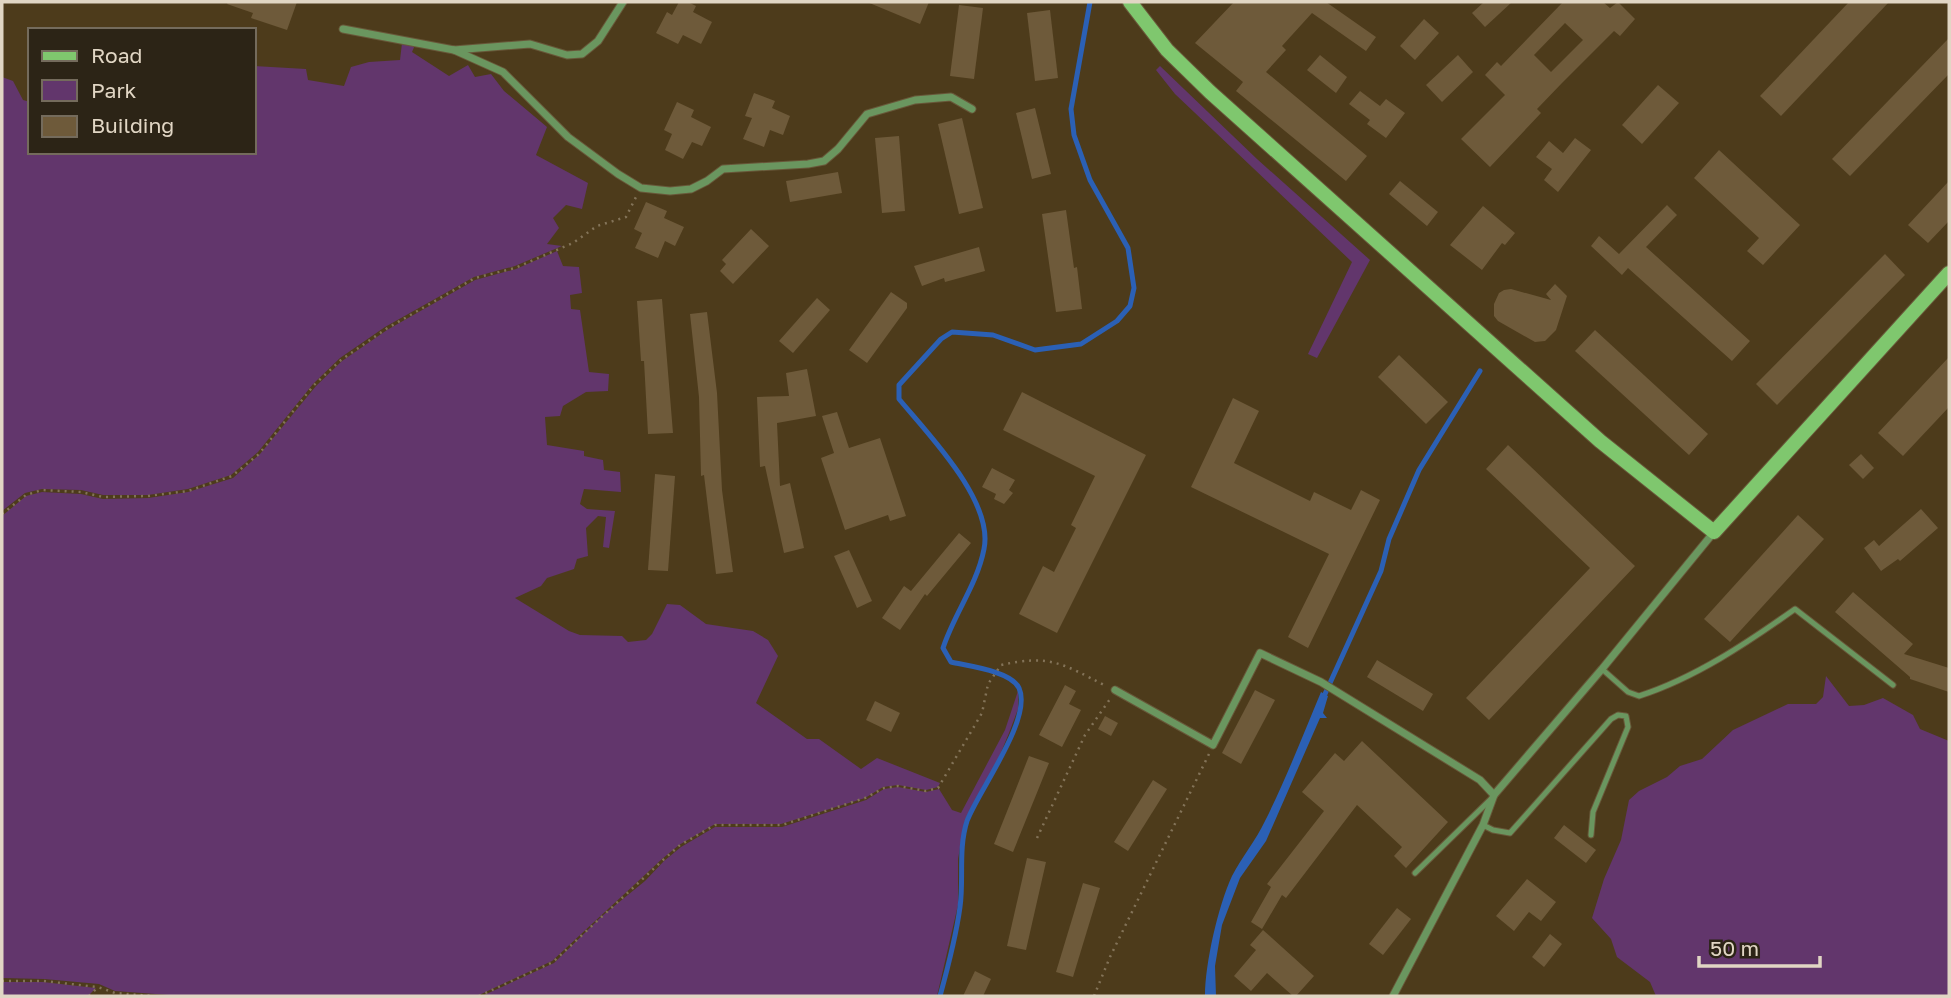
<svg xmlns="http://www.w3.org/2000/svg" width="1951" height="998" font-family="'Golos Text',sans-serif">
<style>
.green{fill:#62366c}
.water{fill:#2b60b5}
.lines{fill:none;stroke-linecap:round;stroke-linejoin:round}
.stream{stroke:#2b60b5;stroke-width:5}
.building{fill:#6e5a3a;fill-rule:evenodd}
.lane-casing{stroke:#685739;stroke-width:7}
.street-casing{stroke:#685739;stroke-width:9}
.secondary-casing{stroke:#685739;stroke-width:16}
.path{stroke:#837358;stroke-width:2.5;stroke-dasharray:2 5;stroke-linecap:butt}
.lane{stroke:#6a965f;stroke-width:5}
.street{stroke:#6a965f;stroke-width:7}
.secondary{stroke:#7fc76e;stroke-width:14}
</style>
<rect width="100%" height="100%" fill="#4d3b1b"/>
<g class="green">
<polygon points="402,43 415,45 412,52 449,76 468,65 475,77 491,74 504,91 547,127 536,155 588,183 582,209 566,205 553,218 559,228 547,244 562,246 515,266 474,277 385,327 340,358 313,384 258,452 231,475 188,489 148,495 103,495 81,490 42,489 25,493 2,511 2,77 13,81 23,100 30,102 30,152 254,152 254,66 306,69 308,80 344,86 351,67 369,62 400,60"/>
<polygon points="1160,66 1257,159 1370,260 1317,358 1308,354 1352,262 1175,94 1156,70"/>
<polygon points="557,251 563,266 579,267 582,293 570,295 571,309 580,310 589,372 609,374 608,391 586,392 563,406 560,416 545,417 547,445 584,451 584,456 603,460 604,470 620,472 621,492 584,489 580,504 587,509 615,511 609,548 603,547 606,517 598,516 586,528 588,556 577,559 574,569 547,578 541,586 515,598 569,631 580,635 622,636 628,642 646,640 652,634 667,604 680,605 706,624 753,631 768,640 778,656 756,703 807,739 819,739 861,769 877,758 940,783 938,787 926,790 898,785 883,787 865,798 781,824 715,824 679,845 662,859 552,961 477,996 182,996 115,991 99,984 44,979 2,978 2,516 26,496 42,492 81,494 103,499 148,498 188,492 233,478 260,454 316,386 342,361 387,330 475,280 516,269"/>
<polygon points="1826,676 1849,706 1864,705 1883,698 1913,715 1920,729 1949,741 1949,996 1656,996 1650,982 1617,957 1611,939 1592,918 1604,879 1621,840 1629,800 1639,791 1667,777 1680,766 1702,759 1733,730 1788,704 1816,704 1823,697"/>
<polygon points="1018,691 1018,709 1009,733 999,757 965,821 958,859 958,905 937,996 482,996 554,963 602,916 645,881 664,861 681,847 715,827 782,827 866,800 884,789 898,787 926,792 939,789 952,810 961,813 1005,730"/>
<polygon points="2,982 43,982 96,988 88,996 2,996"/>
</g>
<path class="water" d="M1321,692l7,4 -5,17 4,5h-7l-54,123 -26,37 -18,47 -7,41 1,30h-11c0,-32 13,-90 27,-120 10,-19 24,-36 33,-55 21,-42 38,-86 56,-129z"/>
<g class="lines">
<g class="stream">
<polyline points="1325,694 1381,571 1389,539 1419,470 1480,371"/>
<path d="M940,996c8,-29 16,-59 20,-89 4,-28 -2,-58 7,-86 11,-30 66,-102 52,-133 -8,-17 -51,-22 -68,-26l-8,-14c11,-34 34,-63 41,-99 10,-48 -56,-115 -85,-150v-14l42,-46 11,-7 41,3 42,15 46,-6 36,-23 13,-15 4,-18 -6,-40 -38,-68 -16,-45 -3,-26 19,-107"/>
</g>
</g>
<g class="building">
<polygon points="228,2 297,2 287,30 251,18 253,13 227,4"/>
<polygon points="679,2 688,2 696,6 693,12 712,22 701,44 683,35 678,44 656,33 667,12 672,15"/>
<polygon points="867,2 929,2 920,24"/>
<polygon points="1234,2 1326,2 1376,37 1366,51 1312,13 1282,46 1286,50 1266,72 1367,156 1346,181 1236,91 1243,82 1195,43"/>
<polygon points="1484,2 1512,2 1485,27 1472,13"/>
<path d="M1563,2h40l7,6 8,-6 17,17 -15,17 -6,-5 -52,52 -25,26 4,4 -51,54 -29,-28 44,-44 -20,-20 12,-13 4,4zM1565,23l18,17 -32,32 -17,-17z"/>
<polygon points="1849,2 1889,2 1781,116 1760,96"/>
<polygon points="959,5 983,8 974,79 950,76"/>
<polygon points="1050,10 1058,78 1035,81 1027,13"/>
<polygon points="1424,19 1439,33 1415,60 1400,46"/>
<polygon points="1949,38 1949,74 1850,176 1832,159"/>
<polygon points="1320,55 1347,77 1336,93 1307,70"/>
<polygon points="1458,55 1473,72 1442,102 1426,85"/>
<polygon points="1658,85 1679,103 1642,144 1622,125"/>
<polygon points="1360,91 1380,106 1386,99 1405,113 1386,138 1367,124 1370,120 1349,104"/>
<polygon points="754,93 775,101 772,108 790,116 783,135 770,130 764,147 743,139 752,118 745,116"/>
<polygon points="677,102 694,110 691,117 711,127 702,146 692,142 683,159 665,150 672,134 664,130"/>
<polygon points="1035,108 1051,174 1032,179 1016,113"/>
<polygon points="962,118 983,208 959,214 938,124"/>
<polygon points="899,136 905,211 882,213 875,138"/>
<polygon points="1575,138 1591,150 1558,192 1544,180 1552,169 1536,157 1549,141 1563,153"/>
<polygon points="1719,150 1800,225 1763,265 1747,251 1759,238 1694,178"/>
<polygon points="838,172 842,193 790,202 786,181"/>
<polygon points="1400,181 1438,212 1427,226 1389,194"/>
<polygon points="1949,181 1949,221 1928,243 1908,225"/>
<polygon points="646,202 667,211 664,218 684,227 675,246 665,241 658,258 635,248 642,233 634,229"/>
<polygon points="1667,205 1677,215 1646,247 1750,341 1732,361 1628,268 1622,275 1591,246 1599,236 1619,254"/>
<polygon points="1483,206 1515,233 1505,245 1502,243 1482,270 1450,245"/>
<polygon points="1066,210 1074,268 1077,267 1082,309 1056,312 1042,214"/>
<polygon points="751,229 769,246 733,284 720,271 726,264 722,260"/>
<polygon points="979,247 985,271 945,282 944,278 922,286 914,266"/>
<polygon points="1885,254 1905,275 1777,405 1756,384"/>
<polygon points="1555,284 1567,296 1556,330 1545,341 1535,342 1498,321 1494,316 1494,304 1499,293 1504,290 1511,289 1551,300 1546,294"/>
<polygon points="891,292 907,303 907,308 867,363 849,350"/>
<polygon points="817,298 830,310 793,353 779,341"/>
<polygon points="662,299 673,433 648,434 644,361 641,361 637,301"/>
<polygon points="707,312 717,393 722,490 733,572 716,574 704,475 701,476 699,397 690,314"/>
<polygon points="1595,330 1708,434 1689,455 1575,351"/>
<polygon points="1399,355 1448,402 1426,424 1378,377"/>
<polygon points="1949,357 1949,407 1903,456 1878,433"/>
<polygon points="807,369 816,416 777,423 780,486 790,483 804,548 784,553 765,466 760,467 757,397 789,396 786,373"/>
<polygon points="1022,392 1146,455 1057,633 1019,614 1043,566 1054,572 1076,528 1071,525 1095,476 1003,430"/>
<polygon points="1233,398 1259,411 1234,463 1310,501 1314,492 1351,510 1361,490 1380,500 1308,648 1288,637 1329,554 1191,487"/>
<polygon points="837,412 849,448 880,438 906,516 890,521 888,515 845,530 821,458 834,453 822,416"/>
<polygon points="1508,445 1635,566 1489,720 1466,698 1590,568 1486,469"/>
<polygon points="1861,454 1874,468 1863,479 1849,465"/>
<polygon points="992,468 1015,480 1009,490 1013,493 1004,504 994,499 996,494 982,487"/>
<polygon points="655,474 675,476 668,571 648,570"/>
<polygon points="1921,509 1938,528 1900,561 1898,559 1881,571 1864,548 1874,540 1879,546"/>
<polygon points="1798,515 1824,539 1730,642 1704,619"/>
<polygon points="959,533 971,543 927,596 925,594 900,630 882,618 904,586 911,591"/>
<polygon points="849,550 872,601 857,608 834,556"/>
<polygon points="1853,592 1913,644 1904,654 1949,668 1949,692 1910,679 1910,677 1835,612"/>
<polygon points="1377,660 1433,694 1423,711 1367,677"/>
<polygon points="1065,685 1076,691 1069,704 1081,710 1062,747 1039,735"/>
<polygon points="1255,690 1275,700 1241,764 1222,753"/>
<polygon points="875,701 900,713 891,732 866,720"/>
<polygon points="1105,716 1118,723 1111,736 1098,729"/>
<polygon points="1362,741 1448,822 1406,868 1394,856 1402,847 1357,805 1286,898 1282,895 1262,929 1251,922 1271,887 1267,884 1324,811 1302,792 1335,753 1344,761"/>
<polygon points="1029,756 1049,763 1013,852 994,844"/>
<polygon points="1153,780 1167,789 1128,851 1114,842"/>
<polygon points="1564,825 1596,850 1586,863 1554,838"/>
<polygon points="1027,858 1046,862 1026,950 1007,946"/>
<polygon points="1527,879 1556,902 1541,921 1529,912 1514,931 1496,916"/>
<polygon points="1083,883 1100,888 1073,977 1056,972"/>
<polygon points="1397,908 1411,919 1383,955 1369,944"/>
<polygon points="1263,930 1314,976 1296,996 1293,996 1267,973 1251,991 1234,976 1256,950 1250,945"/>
<polygon points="1550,934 1562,944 1544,967 1532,957"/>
<polygon points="975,971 991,979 983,996 963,996"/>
</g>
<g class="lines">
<g class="lane-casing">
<g id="lane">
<path d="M1602,669l26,23 11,4c56,-18 108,-53 156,-87l98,76"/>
<polyline points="1483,825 1493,830 1510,833 1611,719 1618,715 1626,716 1628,727 1593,812 1591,835"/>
<polyline points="1415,873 1492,798"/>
</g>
</g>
<g class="street-casing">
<g id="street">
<polyline points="343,29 454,50 530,44 567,55 582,54 598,41 623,2"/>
<polyline points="454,50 503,72 568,137 618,174 641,188 670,191 691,189 707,181 723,169 808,164 824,161 838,149 867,114 915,100 951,97 972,109"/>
<polyline points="1115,690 1213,745 1260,653 1321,682 1480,780 1494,795"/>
<polyline points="1393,996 1483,825 1494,795 1602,669 1714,532"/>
</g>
</g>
<g class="secondary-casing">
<polyline id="secondary" points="1130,2 1167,50 1210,92 1600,441 1714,532 1949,273"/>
</g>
<g class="path">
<polyline points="2,514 26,495 42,490 81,492 103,497 148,496 188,491 232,476 259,454 314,385 341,360 386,329 475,278 515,268 573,243 597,226 626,217 636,197"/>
<polyline points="1037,838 1085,735 1110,699"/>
<polyline points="2,981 43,981 98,987 115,993 153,996"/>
<polyline points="89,996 98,987"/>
<path d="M479,996l74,-34 110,-102 17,-15 35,-20h67l83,-27 19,-10 14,-2 28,5 12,-3 44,-75 6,-29 13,-19c49,-11 62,-1 105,21"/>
<polyline points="1094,996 1110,957 1209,754"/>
</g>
<use href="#lane" class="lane"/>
<use href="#street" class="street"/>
<use href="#secondary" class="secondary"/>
</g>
<rect width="1951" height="998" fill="none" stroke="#e1d6c4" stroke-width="7"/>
<rect x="28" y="28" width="228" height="126" fill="#2c2416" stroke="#746b5c" stroke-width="2"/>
<rect x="42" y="51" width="35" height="10" fill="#7fc76e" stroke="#746b5c" stroke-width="2"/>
<text x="91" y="63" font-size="21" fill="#e1d6c4">Road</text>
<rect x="42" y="80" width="35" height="21" fill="#62366c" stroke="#746b5c" stroke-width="2"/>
<text x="91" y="98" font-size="21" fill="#e1d6c4">Park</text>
<rect x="42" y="116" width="35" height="21" fill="#6e5a3a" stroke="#746b5c" stroke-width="2"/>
<text x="91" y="133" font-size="21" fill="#e1d6c4">Building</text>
<path d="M1699 956v10h121v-10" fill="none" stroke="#e1d6c4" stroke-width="3.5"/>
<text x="1710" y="956" font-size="21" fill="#e1d6c4" stroke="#2c2416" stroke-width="5" paint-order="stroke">50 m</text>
</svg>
